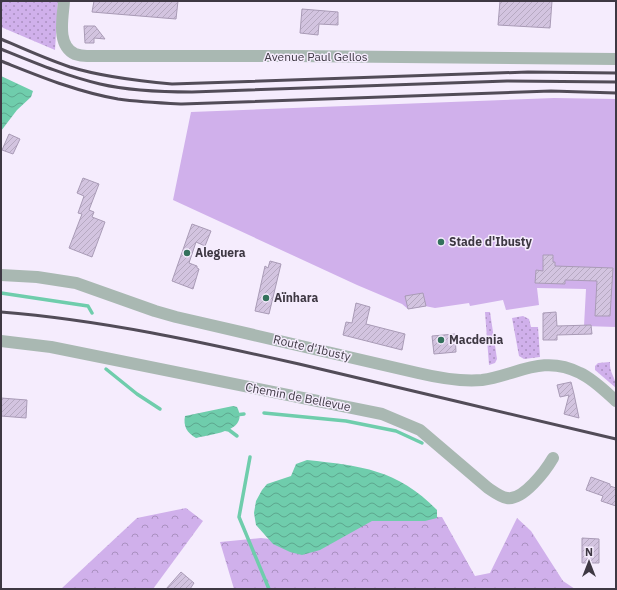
<svg xmlns="http://www.w3.org/2000/svg" width="617" height="590" font-family="'IBM Plex Sans',sans-serif">
<style>
.green{fill:url(#green-dots)}
.forest{fill:url(#forest-crowns)}
.pitch{fill:#d0b0eb}
.water{fill:url(#water-waves)}
.lines{fill:none;stroke-linecap:round;stroke-linejoin:round}
.stream{stroke:#6fcdac;stroke-width:3.5}
.building{fill:url(#building-hatch);stroke:#a99bb6}
.minor{stroke:#a9b8b2;stroke-width:12}
.rail{stroke:#524c58;stroke-width:3}
.poi-dot{fill:#34715c;stroke:#f5ecfd;stroke-width:1.5}
.labels{text-anchor:middle;stroke-width:3;stroke-linejoin:round;paint-order:stroke}
.street-label{font-size:12px;fill:#3e3843;stroke:#f5ecfd}
.poi-label{font-size:12px;font-weight:bold;fill:#3e3843;stroke:#f5ecfd;text-anchor:start}
</style>
<defs>
<pattern id="green-dots" width="8" height="8" patternUnits="userSpaceOnUse"><rect width="8" height="8" fill="#d0b0eb"/><path d="M2 2h.1M6 6h.1" fill="none" stroke="#aa90c0" stroke-width="1.8" stroke-linecap="round"/></pattern>
<pattern id="forest-crowns" width="20" height="18" patternUnits="userSpaceOnUse"><rect width="20" height="18" fill="#d0b0eb"/><path d="M2 6a3 3 0 1 1 6 0M12 15a3 3 0 1 1 6 0" fill="none" stroke="#aa90c0"/></pattern>
<pattern id="water-waves" width="16" height="10" patternUnits="userSpaceOnUse"><rect width="16" height="10" fill="#6fcdac"/><path d="M0 5q4-4 8 0t8 0" fill="none" stroke="#5da78e"/></pattern>
<pattern id="building-hatch" width="6" height="6" patternUnits="userSpaceOnUse"><rect width="6" height="6" fill="#d3c4e0"/><path d="M-1 1l2-2M0 6l6-6M5 7l2-2" fill="none" stroke="#b6a9c1"/></pattern>
</defs>
<rect width="100%" height="100%" fill="#f5ecfd"/>
<g class="green">
<polygon points="1,1 58,1 55,50 1,27"/>
<polygon points="485,312 490,312 497,359 495,363 489,365"/>
<polygon points="523,316 529,319 531,327 538,327 540,357 524,359 519,356 512,318"/>
<path d="M610,362c-1,11 6,15 6,26l-21,-18v-4l3,-3z"/>
</g>
<g class="forest">
<polygon points="186,508 203,521 153,589 61,589 137,518"/>
<polygon points="371,515 442,517 475,576 490,573 517,518 531,531 563,581 575,589 234,589 220,542 261,538 315,544"/>
</g>
<polygon class="pitch" points="554,98 616,99 616,327 584,326 586,289 537,288 539,305 506,310 503,300 470,306 469,303 435,308 425,306 408,309 402,304 357,285 173,200 191,112"/>
<g class="water">
<polygon points="1,76 33,91 31,97 17,110 1,131"/>
<path d="M233,406l4,1c13,25 -26,27 -41,31 -9,-5 -13,-12 -11,-22z"/>
<path d="M307,460c54,6 90,9 130,50v8l-12,3h-53l-52,29 -18,5 -12,-3 -17,-8 -17,-19 -2,-12 2,-12 6,-11 5,-6 24,-8 5,-12z"/>
</g>
<g class="lines">
<g class="stream">
<polyline points="1,293 88,306 92,313"/>
<polyline points="106,369 137,394 160,409"/>
<polyline points="264,413 346,421 396,431 422,443"/>
<polyline points="235,415 244,414"/>
<polyline points="224,429 229,430 237,436"/>
<polyline points="250,457 239,517 269,589"/>
</g>
</g>
<g class="building">
<polygon points="94,1 178,1 176,19 92,12"/>
<polygon points="500,1 552,1 550,28 498,25"/>
<polygon points="302,9 338,12 338,25 319,24 318,35 300,33"/>
<polygon points="84,26 95,26 105,39 94,38 94,43 85,43"/>
<polygon points="9,134 20,139 13,154 2,150"/>
<polygon points="83,178 99,184 89,210 94,212 92,217 105,222 92,257 69,248 82,214 78,213 84,196 77,193"/>
<polygon points="192,224 211,231 205,246 196,242 189,263 197,266 197,268 199,269 193,289 172,281"/>
<polygon points="543,255 553,255 553,262 555,262 555,266 613,268 610,316 595,316 597,281 565,280 565,284 535,283 536,270 543,271"/>
<polygon points="270,261 281,264 269,314 255,311 265,266 268,268"/>
<polygon points="423,293 426,306 408,309 405,296"/>
<polygon points="356,303 370,307 366,324 405,334 402,350 343,335 346,322 352,323"/>
<polygon points="556,312 557,326 591,325 592,334 557,335 557,340 543,340 543,313"/>
<polygon points="455,334 456,352 434,354 432,336"/>
<polygon points="571,382 574,394 579,418 564,414 569,395 560,397 557,385"/>
<polygon points="1,398 27,400 26,418 1,416"/>
<polygon points="591,477 610,484 610,486 616,488 616,506 601,501 603,496 586,490"/>
<polygon points="582,538 599,539 599,563 582,563"/>
<polygon points="181,572 194,583 190,589 166,589"/>
</g>
<g class="lines">
<g class="minor">
<path d="M64,1c-1,16 -8,44 11,53 3,1 8,2 12,2h204l325,3"/>
<path d="M1,275l36,2 39,6 79,28 21,6 242,56c21,5 42,9 64,7 35,-5 61,-26 98,-7 13,6 25,18 36,28"/>
<path d="M1,341l50,6 331,67 38,16 68,58c6,4 12,9 19,10 16,3 39,-28 46,-40"/>
</g>
<g class="rail">
<path d="M1,39c23,10 45,20 69,28 33,10 68,14 102,17l356,-12 88,1"/>
<path d="M1,49c32,13 65,27 99,35 30,7 61,8 92,8l315,-11 109,1"/>
<path d="M1,61c38,15 76,31 117,38 21,3 43,4 64,5l369,-13 65,2"/>
<path d="M1,312c101,8 200,30 298,52 106,25 211,50 317,75"/>
</g>
</g>
<g class="poi-dot">
<circle cx="441" cy="242" r="4"/>
<circle cx="187" cy="253" r="4"/>
<circle cx="266" cy="298" r="4"/>
<circle cx="441" cy="340" r="4"/>
</g>
<g class="labels">
<g class="street-label">
<text x="316" y="61">Avenue Paul Gellos</text>
<text transform="translate(312 348) rotate(13)" y="4">Route d'Ibusty</text>
<text transform="translate(298 397) rotate(11)" y="4">Chemin de Bellevue</text>
</g>
<g class="poi-label">
<text x="449" y="246">Stade d'Ibusty</text>
<text x="195" y="257">Aleguera</text>
<text x="274" y="302">Aïnhara</text>
<text x="449" y="344">Macdenia</text>
</g>
</g>
<rect width="617" height="590" fill="none" stroke="#3e3843" stroke-width="4"/>
<g transform="translate(589 562)" stroke="#f5ecfd" stroke-width="3" paint-order="stroke">
<path d="M0-3L7 15L0 10L-7 15Z" fill="#3e3843"/>
<text y="-6" font-size="11" font-weight="bold" text-anchor="middle" fill="#3e3843">N</text>
</g>
</svg>
